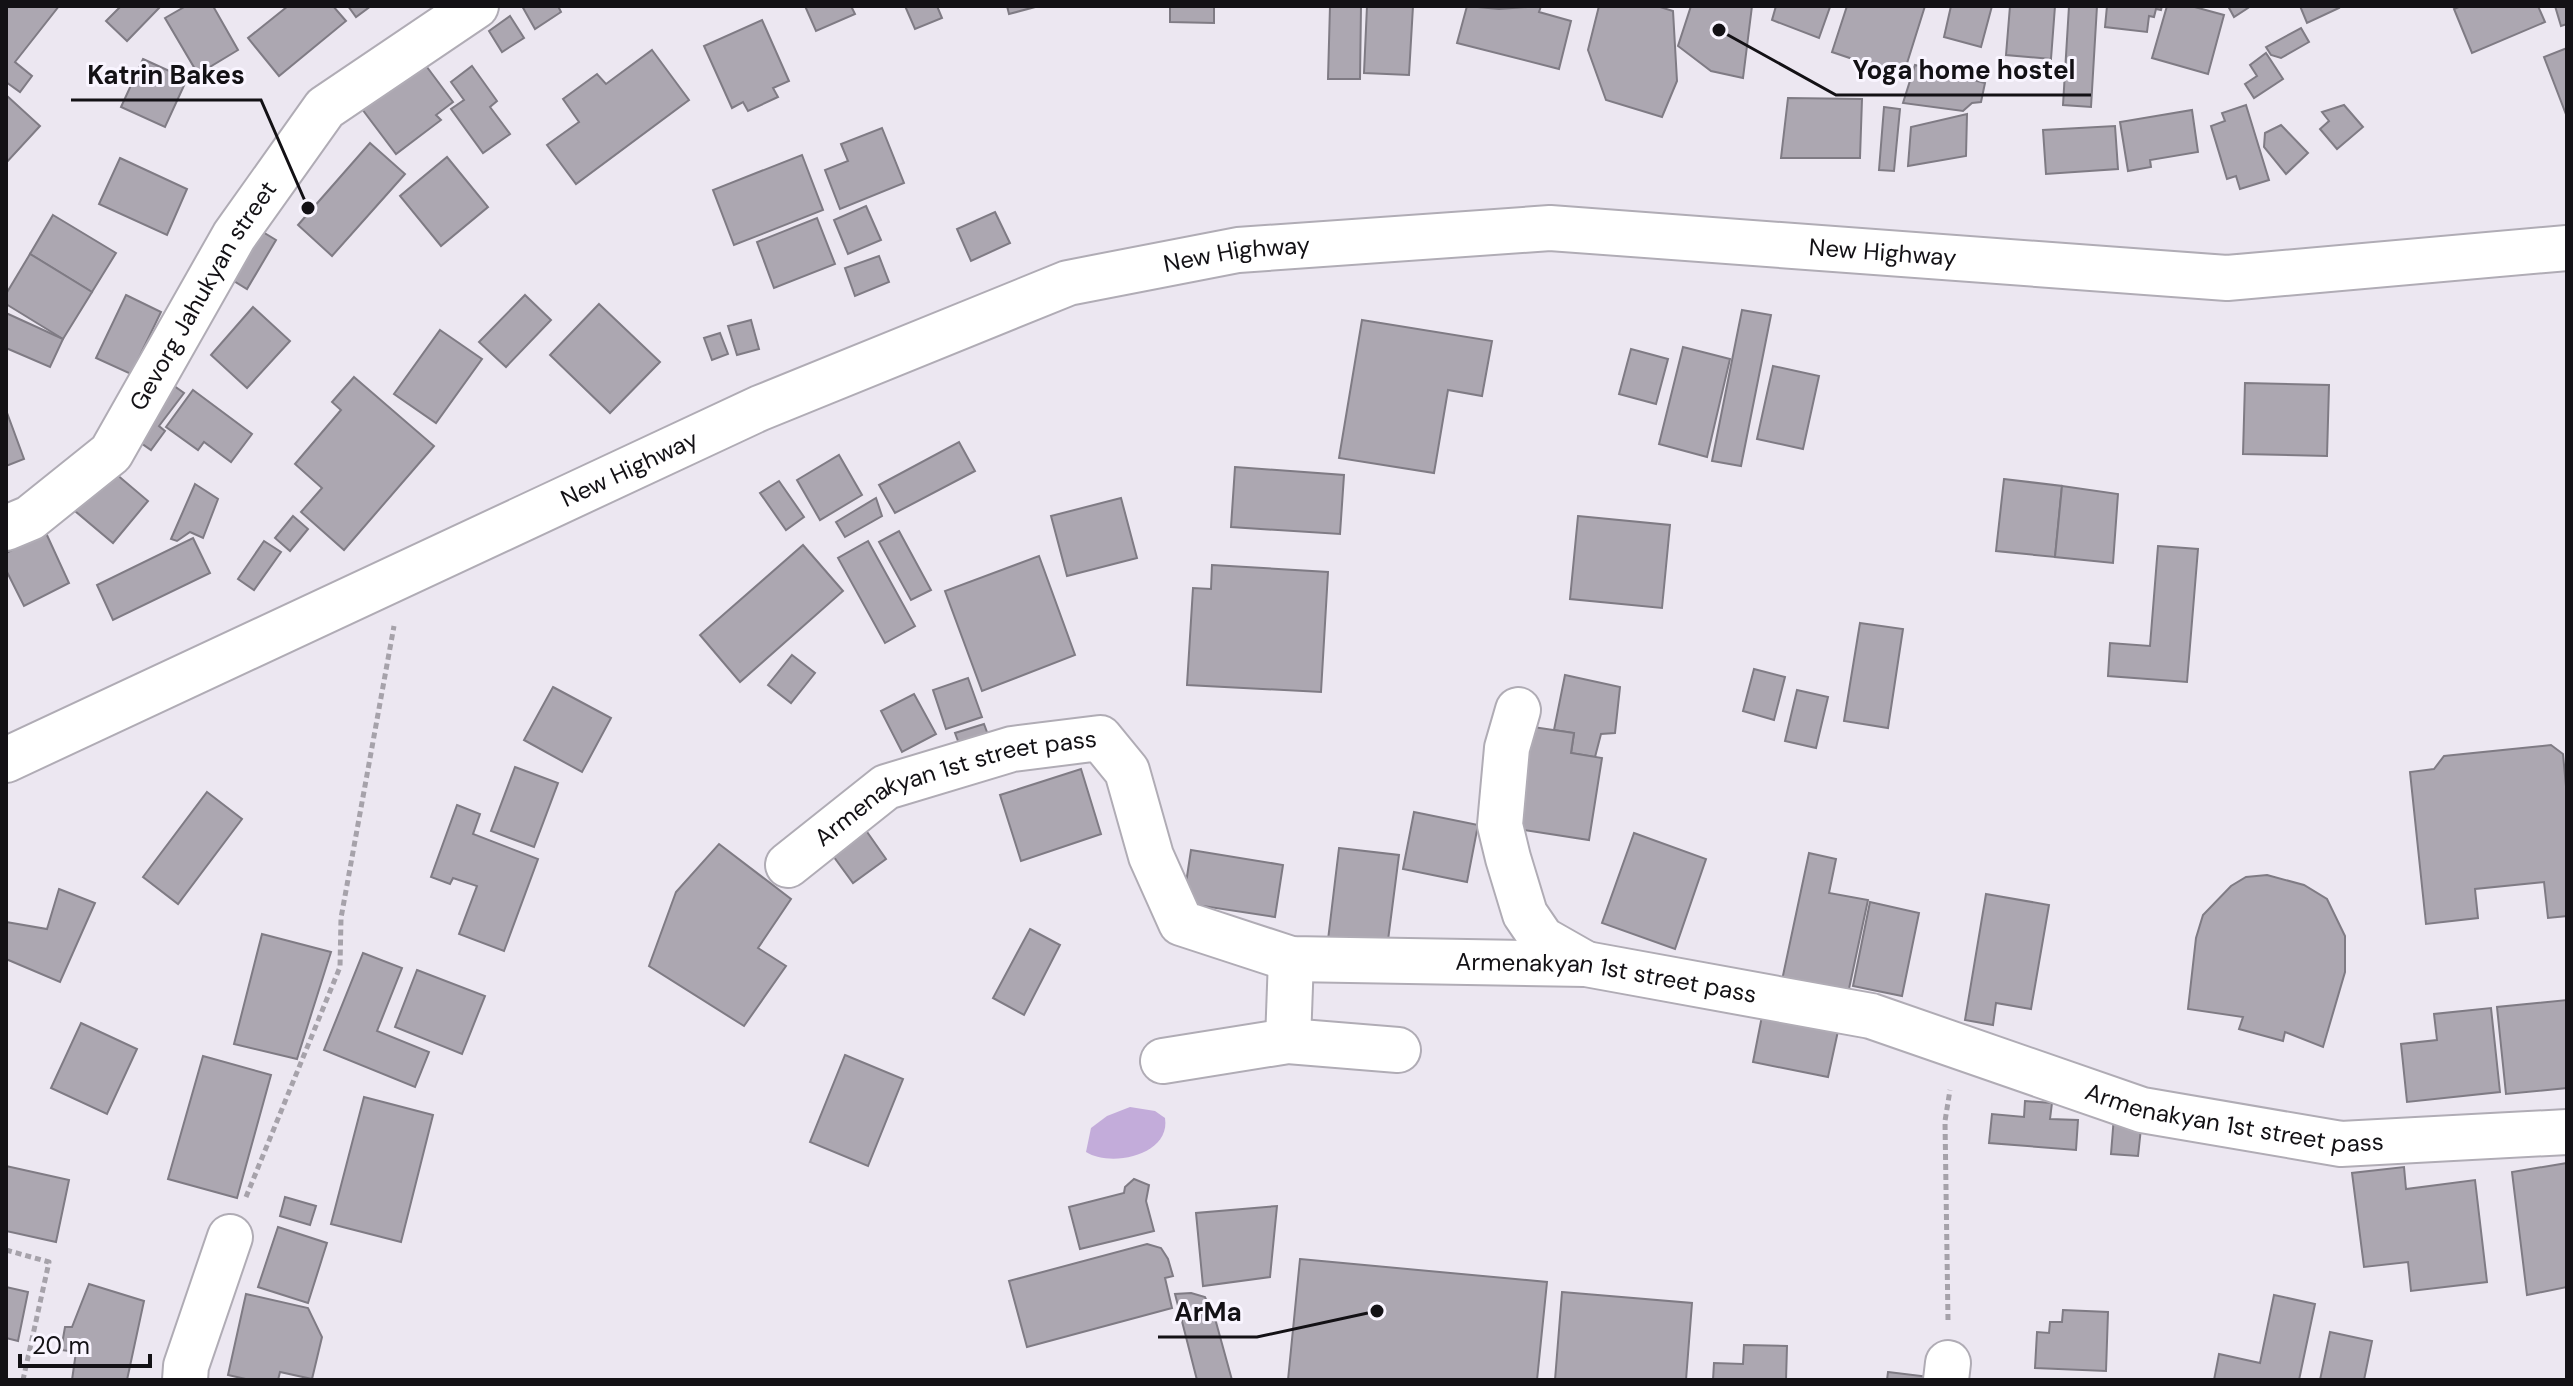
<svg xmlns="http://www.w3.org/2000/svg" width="2573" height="1386" font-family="'DM Sans',sans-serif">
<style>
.water{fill:#c3acda}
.building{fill:#aca7b1;stroke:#7f7b84;stroke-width:2}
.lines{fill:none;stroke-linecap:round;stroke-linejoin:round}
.minor-casing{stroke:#b0acb5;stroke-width:48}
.major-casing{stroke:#b0acb5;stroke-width:48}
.path{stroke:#a6a2aa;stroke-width:5;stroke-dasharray:6 4;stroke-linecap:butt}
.minor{stroke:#fff;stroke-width:44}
.major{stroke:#fff;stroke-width:44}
.labels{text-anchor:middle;stroke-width:6;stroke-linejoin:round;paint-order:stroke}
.street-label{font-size:24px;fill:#131115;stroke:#f9f5ff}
.leader{fill:none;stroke:#131115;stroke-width:3}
.callout-dot{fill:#131115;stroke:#f9f5ff;stroke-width:3}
.callout-label{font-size:26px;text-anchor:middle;font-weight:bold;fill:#131115;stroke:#f9f5ff;stroke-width:6;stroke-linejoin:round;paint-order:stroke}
</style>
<rect width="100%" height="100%" fill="#ece7f1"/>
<path class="water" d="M1130,1107l25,4 10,7c6,37 -54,50 -79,34l5,-24 16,-12z"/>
<g class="building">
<polygon points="6,6 59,6 15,62 32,76 20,92 6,82"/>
<polygon points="121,6 158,6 160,7 127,41 106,21"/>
<polygon points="186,6 213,6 238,50 198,74 165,18"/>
<polygon points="288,6 333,6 346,21 279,76 248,38"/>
<polygon points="348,6 371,6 356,17"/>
<polygon points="522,6 558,6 561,12 535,29"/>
<polygon points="805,6 851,6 855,14 816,31"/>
<polygon points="905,6 937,6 942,18 915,29"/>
<polygon points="1007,6 1039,6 1009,14"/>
<polygon points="1170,6 1214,6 1214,23 1170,22"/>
<polygon points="1330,6 1361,6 1360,79 1328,79"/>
<polygon points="1367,6 1413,6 1409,75 1364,73"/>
<polygon points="1467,6 1499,9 1541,6 1539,12 1571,21 1559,69 1457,43"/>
<polygon points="1599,6 1657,6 1673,11 1677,81 1662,117 1606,100 1588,50"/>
<polygon points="1691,6 1752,6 1743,78 1711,71 1678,46"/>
<polygon points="1776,6 1825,6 1830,7 1819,38 1772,20"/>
<polygon points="1847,6 1925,6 1903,76 1832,52"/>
<polygon points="1951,6 1992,6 1981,47 1944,37"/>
<polygon points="2010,6 2055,6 2051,59 2006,55"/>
<polygon points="2069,6 2097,6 2091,107 2063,105"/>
<polygon points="2107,6 2162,6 2161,10 2156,9 2154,17 2149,16 2147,32 2105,27"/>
<polygon points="2167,6 2191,6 2224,15 2208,74 2152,58"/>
<polygon points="2228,6 2251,6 2234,17"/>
<polygon points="2300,6 2338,6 2339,8 2307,23"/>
<polygon points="2461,6 2538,6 2545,22 2472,53 2454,9"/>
<polygon points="2555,6 2567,6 2567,24 2561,26"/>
<polygon points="510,16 524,38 502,52 489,31"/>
<polygon points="762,20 789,81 773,88 778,97 748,111 743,102 732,108 704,46"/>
<polygon points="2301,28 2309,42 2281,58 2271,55 2266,47"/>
<polygon points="2567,48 2567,117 2544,57"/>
<polygon points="652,50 689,100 576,184 547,145 579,122 563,99 597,74 606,84"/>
<polygon points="2266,53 2283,79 2254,98 2245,84 2257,76 2250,65"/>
<polygon points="418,55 453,102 436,115 441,120 396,154 356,101"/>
<polygon points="143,59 187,79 165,127 121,107"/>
<polygon points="1915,65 1985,83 1981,102 1972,103 1963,111 1903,103"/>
<polygon points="472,66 497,101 490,107 510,134 483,153 451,109 464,100 451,82"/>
<polygon points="6,95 40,126 6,163"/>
<polygon points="1788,98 1862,99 1860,158 1781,158"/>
<polygon points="2246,105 2269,180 2240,189 2236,176 2227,179 2211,126 2225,121 2222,113"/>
<polygon points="2344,105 2363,127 2337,149 2320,129 2329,121 2322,112"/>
<polygon points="1884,107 1900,109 1894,171 1879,170"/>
<polygon points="2192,110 2198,152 2150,160 2151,167 2128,171 2120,122"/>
<polygon points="1967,114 1966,156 1908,166 1911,127"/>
<polygon points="2281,125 2308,153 2286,174 2264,147 2265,133"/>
<polygon points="2115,126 2118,169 2046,174 2043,130"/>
<polygon points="882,128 904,183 840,209 825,170 848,161 841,144"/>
<polygon points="370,143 405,174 332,256 298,225"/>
<polygon points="802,155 823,210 734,245 713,190"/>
<polygon points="447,157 488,207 441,246 400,196"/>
<polygon points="120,158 187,189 167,235 99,204"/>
<polygon points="866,206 881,240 848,254 834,220"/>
<polygon points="995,212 1010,243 971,261 957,229"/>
<polygon points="53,215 116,253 92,292 30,254"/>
<polygon points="817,218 835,264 774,288 757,242"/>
<polygon points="253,226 276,240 247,289 224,275"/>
<polygon points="30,254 92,292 63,339 6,304 6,294"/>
<polygon points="879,256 889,282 855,296 845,268"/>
<polygon points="126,295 161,312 131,374 96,358"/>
<polygon points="525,295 551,320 506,367 479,342"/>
<polygon points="599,304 660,362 610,413 550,355"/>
<polygon points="253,307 290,341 247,388 211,355"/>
<polygon points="1742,310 1771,315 1741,466 1712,461"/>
<polygon points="6,313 63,339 50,367 6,348"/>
<polygon points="751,320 759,349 737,355 728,326"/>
<polygon points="1362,320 1492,341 1482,396 1448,390 1434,473 1339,458"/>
<polygon points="440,330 482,359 436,423 394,394"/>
<polygon points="720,333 728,354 712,360 704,338"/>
<polygon points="1683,347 1730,359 1707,457 1659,444"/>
<polygon points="1631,349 1668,359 1656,404 1619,394"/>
<polygon points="1773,366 1819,376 1803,449 1757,439"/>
<polygon points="354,377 434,446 344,550 301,512 322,488 295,464 341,410 332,402"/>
<polygon points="170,383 184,393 159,426 165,431 151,450 131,436"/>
<polygon points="2245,383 2329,385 2327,456 2243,454"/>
<polygon points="193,390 252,434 231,462 204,442 198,450 166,427"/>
<polygon points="6,410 24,459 6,466"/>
<polygon points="959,442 975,471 895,513 879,485"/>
<polygon points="839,455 862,495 820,520 797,480"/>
<polygon points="1235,467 1344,475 1340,534 1231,527"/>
<polygon points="109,468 148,501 113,543 75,511"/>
<polygon points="2004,479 2062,486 2055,557 1996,551"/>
<polygon points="779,481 804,517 786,530 760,493"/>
<polygon points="195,484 218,499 203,538 190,532 177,541 171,539"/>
<polygon points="2062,486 2118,494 2113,563 2055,557"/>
<polygon points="876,498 882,516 845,537 836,522"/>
<polygon points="1121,498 1137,558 1067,576 1051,516"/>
<polygon points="293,516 308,529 290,551 275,538"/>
<polygon points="1578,516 1670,525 1662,608 1570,599"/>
<polygon points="899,531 931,590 911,600 879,542"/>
<polygon points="46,533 69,583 24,606 6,570 6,553"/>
<polygon points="193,538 210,573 113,620 97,585"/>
<polygon points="264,541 281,552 254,590 238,579"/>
<polygon points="868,541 915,626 885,643 838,558"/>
<polygon points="803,545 843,591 740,682 700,635"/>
<polygon points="2158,546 2198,549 2187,682 2108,676 2110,643 2150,646"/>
<polygon points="1039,556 1075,655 982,691 945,591"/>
<polygon points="1212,565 1328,572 1321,692 1187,685 1193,588 1211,589"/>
<polygon points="1860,623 1903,629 1888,728 1844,721"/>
<polygon points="792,655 815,673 791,703 768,685"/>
<polygon points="1754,669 1785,677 1774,720 1743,711"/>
<polygon points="1565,675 1620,687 1615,733 1601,734 1595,757 1571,753 1574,733 1554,730"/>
<polygon points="968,678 982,717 946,729 933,690"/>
<polygon points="553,687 611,718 582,772 524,740"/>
<polygon points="1797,690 1828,697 1816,748 1785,741"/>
<polygon points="914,694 936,734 902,752 881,711"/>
<polygon points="984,724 990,740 961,749 955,733"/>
<polygon points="1533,727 1574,733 1571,753 1602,758 1589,840 1517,829"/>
<polygon points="2551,745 2563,754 2567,797 2567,916 2548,918 2544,882 2475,889 2478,918 2426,924 2410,772 2434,769 2444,756"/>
<polygon points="515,767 558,783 534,847 491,831"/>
<polygon points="1081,769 1101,834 1021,861 1000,795"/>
<polygon points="207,792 242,819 178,904 143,877"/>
<polygon points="457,805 480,814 473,834 538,859 504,951 459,934 477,886 453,878 450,884 431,877"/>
<polygon points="1414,812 1478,825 1467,882 1403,869"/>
<polygon points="865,829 886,859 853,883 831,853"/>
<polygon points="1634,833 1706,859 1675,949 1602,923"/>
<polygon points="719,844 791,899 758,948 786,966 744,1026 649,966 676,892"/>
<polygon points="1339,848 1399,855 1387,948 1328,940"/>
<polygon points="1191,850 1283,865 1275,917 1183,903"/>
<polygon points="1809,853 1836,859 1829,893 1868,900 1847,998 1781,985"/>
<polygon points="2267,875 2304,885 2327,899 2345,936 2345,972 2323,1047 2285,1032 2283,1041 2239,1029 2243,1017 2188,1009 2196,938 2203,915 2231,886 2246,877"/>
<polygon points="59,889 95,903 60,982 6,959 6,922 47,929"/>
<polygon points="1986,894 2049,905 2031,1009 1996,1003 1993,1025 1965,1020"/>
<polygon points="1870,902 1919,913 1902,996 1853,986"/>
<polygon points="1030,929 1060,945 1024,1015 993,998"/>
<polygon points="262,934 331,952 297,1059 234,1044"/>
<polygon points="363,953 402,968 377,1031 429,1052 415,1087 324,1050"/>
<polygon points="417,970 485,996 462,1054 395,1027"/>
<polygon points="2567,1000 2567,1088 2506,1094 2497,1007"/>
<polygon points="2491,1008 2500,1092 2407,1102 2401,1044 2437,1040 2434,1014"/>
<polygon points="1762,1016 1838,1031 1828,1077 1753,1062"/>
<polygon points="81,1023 137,1049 107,1114 51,1088"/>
<polygon points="845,1055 903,1079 868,1166 810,1142"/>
<polygon points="203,1056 271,1075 237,1198 168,1179"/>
<polygon points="364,1097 433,1115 401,1242 331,1224"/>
<polygon points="2025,1101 2052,1103 2050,1119 2078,1120 2076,1150 1989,1143 1992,1114 2024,1117"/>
<polygon points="2114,1116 2142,1119 2138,1156 2111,1154"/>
<polygon points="2567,1163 2567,1287 2527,1295 2512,1172"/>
<polygon points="6,1166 69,1180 56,1242 6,1231"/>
<polygon points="2404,1167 2406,1189 2475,1180 2487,1282 2411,1291 2408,1262 2364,1267 2352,1173"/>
<polygon points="1134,1179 1149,1185 1146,1201 1154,1231 1080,1249 1069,1207 1124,1193 1125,1187"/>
<polygon points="285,1197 316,1206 310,1225 280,1216"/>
<polygon points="1277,1206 1270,1277 1203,1286 1196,1213"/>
<polygon points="278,1227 327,1243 308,1303 258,1287"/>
<polygon points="1147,1244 1161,1248 1168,1259 1173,1276 1165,1278 1172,1308 1027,1347 1009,1281"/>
<polygon points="1300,1259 1547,1282 1537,1380 1288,1380"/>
<polygon points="89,1284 144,1301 127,1380 72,1380 76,1352 61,1350 65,1327 72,1327"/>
<polygon points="6,1287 28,1292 18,1341 6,1338"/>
<polygon points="1562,1292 1692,1303 1686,1380 1555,1380"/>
<polygon points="1191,1293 1205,1297 1216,1322 1232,1380 1197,1380 1175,1294"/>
<polygon points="246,1294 308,1308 322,1337 312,1379 280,1372 278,1380 250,1380 228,1375"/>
<polygon points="2274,1295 2315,1304 2299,1380 2214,1380 2219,1354 2260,1363"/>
<polygon points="2063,1310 2108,1312 2106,1371 2035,1368 2037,1332 2049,1333 2050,1322 2062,1322"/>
<polygon points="2330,1332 2372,1341 2364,1380 2320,1380"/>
<polygon points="1744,1345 1787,1346 1786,1380 1713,1380 1714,1363 1743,1364"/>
<polygon points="1888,1372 1930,1377 1929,1380 1887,1380"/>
</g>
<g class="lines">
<g class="minor-casing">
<g id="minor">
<path id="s1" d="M6,528l24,-10 81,-65 123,-217 91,-128 151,-102"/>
<polyline points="1518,710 1507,748 1500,825 1508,858 1525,914 1542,939 1586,964"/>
<path id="s2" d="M788,865l98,-78 126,-38 88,-11 27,33 24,85 30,67 110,36 295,5 285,52 271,94 199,34 226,-12"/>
<polyline points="1288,1041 1291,959"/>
<polyline points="1163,1061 1288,1041 1398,1050"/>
<polyline points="185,1380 186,1366 230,1237"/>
<polyline points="1946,1380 1948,1363"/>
</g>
</g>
<g class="major-casing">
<g id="major">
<path id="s3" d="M6,760l754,-352 308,-125 170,-33 312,-22 677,50 340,-30"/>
</g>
</g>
<g class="path">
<polyline points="246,1197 340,967 341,918 394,626"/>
<polyline points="6,1250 49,1262 23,1380"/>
<polyline points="1948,1320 1945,1121 1950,1090"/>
</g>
<use href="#minor" class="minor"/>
<use href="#major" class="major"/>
</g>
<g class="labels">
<g class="street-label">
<text dy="8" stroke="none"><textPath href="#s3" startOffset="1984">New Highway</textPath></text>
<text dy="8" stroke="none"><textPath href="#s3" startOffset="1336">New Highway</textPath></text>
<text dy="8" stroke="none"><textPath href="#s1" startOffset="312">Gevorg Jahukyan street</textPath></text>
<text dy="8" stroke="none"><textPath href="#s3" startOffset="688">New Highway</textPath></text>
<text dy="8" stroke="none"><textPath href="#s2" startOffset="190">Armenakyan 1st street pass</textPath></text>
<text dy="8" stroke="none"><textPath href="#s2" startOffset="982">Armenakyan 1st street pass</textPath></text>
<text dy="8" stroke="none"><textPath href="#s2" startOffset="1630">Armenakyan 1st street pass</textPath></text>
</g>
</g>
<path class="leader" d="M1719 30L1836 95H2091M308 208L261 100H71M1377 1311L1257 1337H1158"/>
<g class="callout-dot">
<circle cx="1719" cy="30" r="8"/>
<circle cx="308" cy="208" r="8"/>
<circle cx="1377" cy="1311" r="8"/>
</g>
<g class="callout-label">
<text x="1964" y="79">Yoga home hostel</text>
<text x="166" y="84">Katrin Bakes</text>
<text x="1208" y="1321">ArMa</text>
</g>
<rect width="2573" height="1386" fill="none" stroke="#131115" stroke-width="16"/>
<path d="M20 1354v12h130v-12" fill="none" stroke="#131115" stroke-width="4"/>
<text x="32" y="1354" font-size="24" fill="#131115" stroke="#f9f5ff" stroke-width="6" paint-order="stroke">20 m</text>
</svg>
